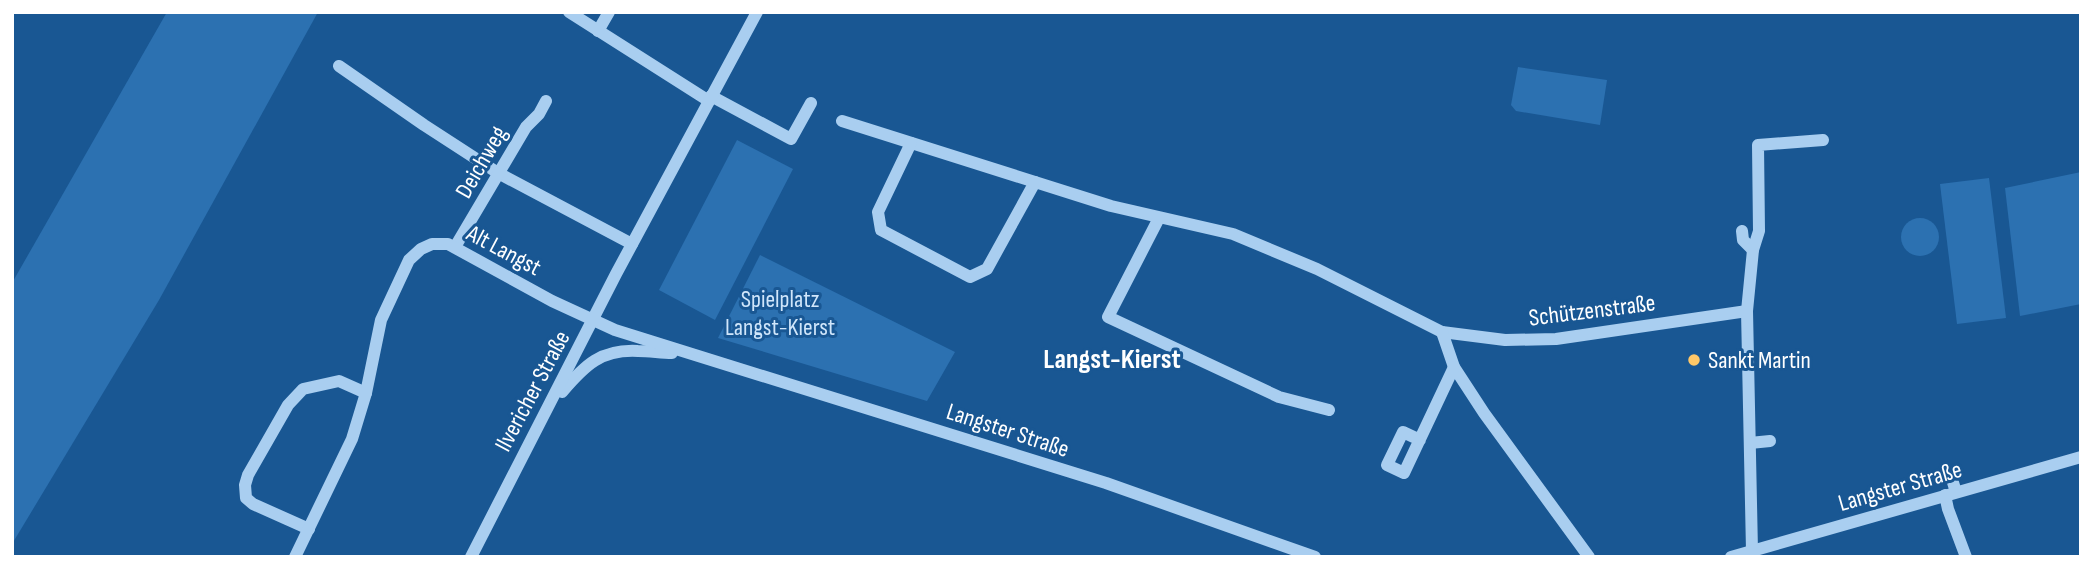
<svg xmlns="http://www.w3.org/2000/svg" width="2093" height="569" font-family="'Sofia Sans Condensed',sans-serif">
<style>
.green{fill:#2c71b1}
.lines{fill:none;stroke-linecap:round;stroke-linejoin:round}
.minor{stroke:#a9cef0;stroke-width:12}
.poi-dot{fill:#ffc868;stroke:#195793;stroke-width:2.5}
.labels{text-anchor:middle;stroke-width:6;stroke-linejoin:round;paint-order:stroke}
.street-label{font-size:24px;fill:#fff;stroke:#195793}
.park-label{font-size:24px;fill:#d0e6fb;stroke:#195793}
.poi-label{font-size:24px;fill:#fff;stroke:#195793;text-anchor:start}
.quarter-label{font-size:28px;font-weight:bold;fill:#fff;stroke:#195793}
</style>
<rect width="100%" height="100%" fill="#195793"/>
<g class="green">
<polygon points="167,12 318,12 159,300 12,544 12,283"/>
<polygon points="1518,67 1607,80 1600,125 1516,111 1511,105"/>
<polygon points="737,140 793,169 715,320 659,290"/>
<polygon points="2081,172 2081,304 2020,316 2005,188"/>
<polygon points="1989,178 2006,318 1957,324 1940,184"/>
<circle cx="1920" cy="237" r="19"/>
<polygon points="760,255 955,352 927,401 718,338"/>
</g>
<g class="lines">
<g class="minor">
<polyline points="569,12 709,101"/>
<polyline points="598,31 609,12"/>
<polyline points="339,66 424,125 498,173 632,244"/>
<polyline points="711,96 791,139 811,103"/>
<polyline points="842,121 1111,206 1233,234 1317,269 1442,332 1505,340 1556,339 1747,311"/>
<polyline points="911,143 878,212 881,230 970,277 987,269 1035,182"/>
<polyline points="1159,218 1108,317 1279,397 1329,410"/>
<polyline points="1742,231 1743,240 1753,250"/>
<polyline points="455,247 526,127 539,114 546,101"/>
<polyline points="1442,332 1454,367 1484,413 1589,557"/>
<path d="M562,392c23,-27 39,-43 76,-41 12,0 23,2 34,2"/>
<polyline points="1420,440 1403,432 1387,465 1404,473 1454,367"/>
<polyline points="1750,443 1770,441"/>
<polyline points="1950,473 1956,492"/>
<polyline points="1945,495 1948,509 1966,557"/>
<polyline points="309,529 253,504 246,498 245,485 248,475 288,405 303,389 339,381 366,393"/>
<polyline points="1752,551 1747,311 1753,250 1759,231 1758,145 1823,140"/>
<polyline points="295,557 352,439 366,393 381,320 409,260 421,249 432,244 448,244 552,301 615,330 1106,483 1315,557"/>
<polyline points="471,557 616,274 757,12"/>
<polyline points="1731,557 2081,457"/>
</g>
</g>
<circle class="poi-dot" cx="1694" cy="360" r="7"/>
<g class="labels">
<g class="street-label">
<text transform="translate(481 162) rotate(-60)" y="8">Deichweg</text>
<text transform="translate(504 250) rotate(28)" y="8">Alt Langst</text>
<text transform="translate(1592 310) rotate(-7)" y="8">Schützenstraße</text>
<text transform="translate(532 391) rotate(-62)" y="8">Ilvericher Straße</text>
<text transform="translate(1008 430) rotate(18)" y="8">Langster Straße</text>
<text transform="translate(1900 486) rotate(-16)" y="8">Langster Straße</text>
</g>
<g class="park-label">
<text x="780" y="307">Spielplatz<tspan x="780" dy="28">Langst-Kierst</tspan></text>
</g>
<g class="poi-label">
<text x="1708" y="368">Sankt Martin</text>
</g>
<g class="quarter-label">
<text x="1112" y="368">Langst-Kierst</text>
</g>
</g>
<rect width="2093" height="569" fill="none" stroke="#ffffff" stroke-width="28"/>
</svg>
